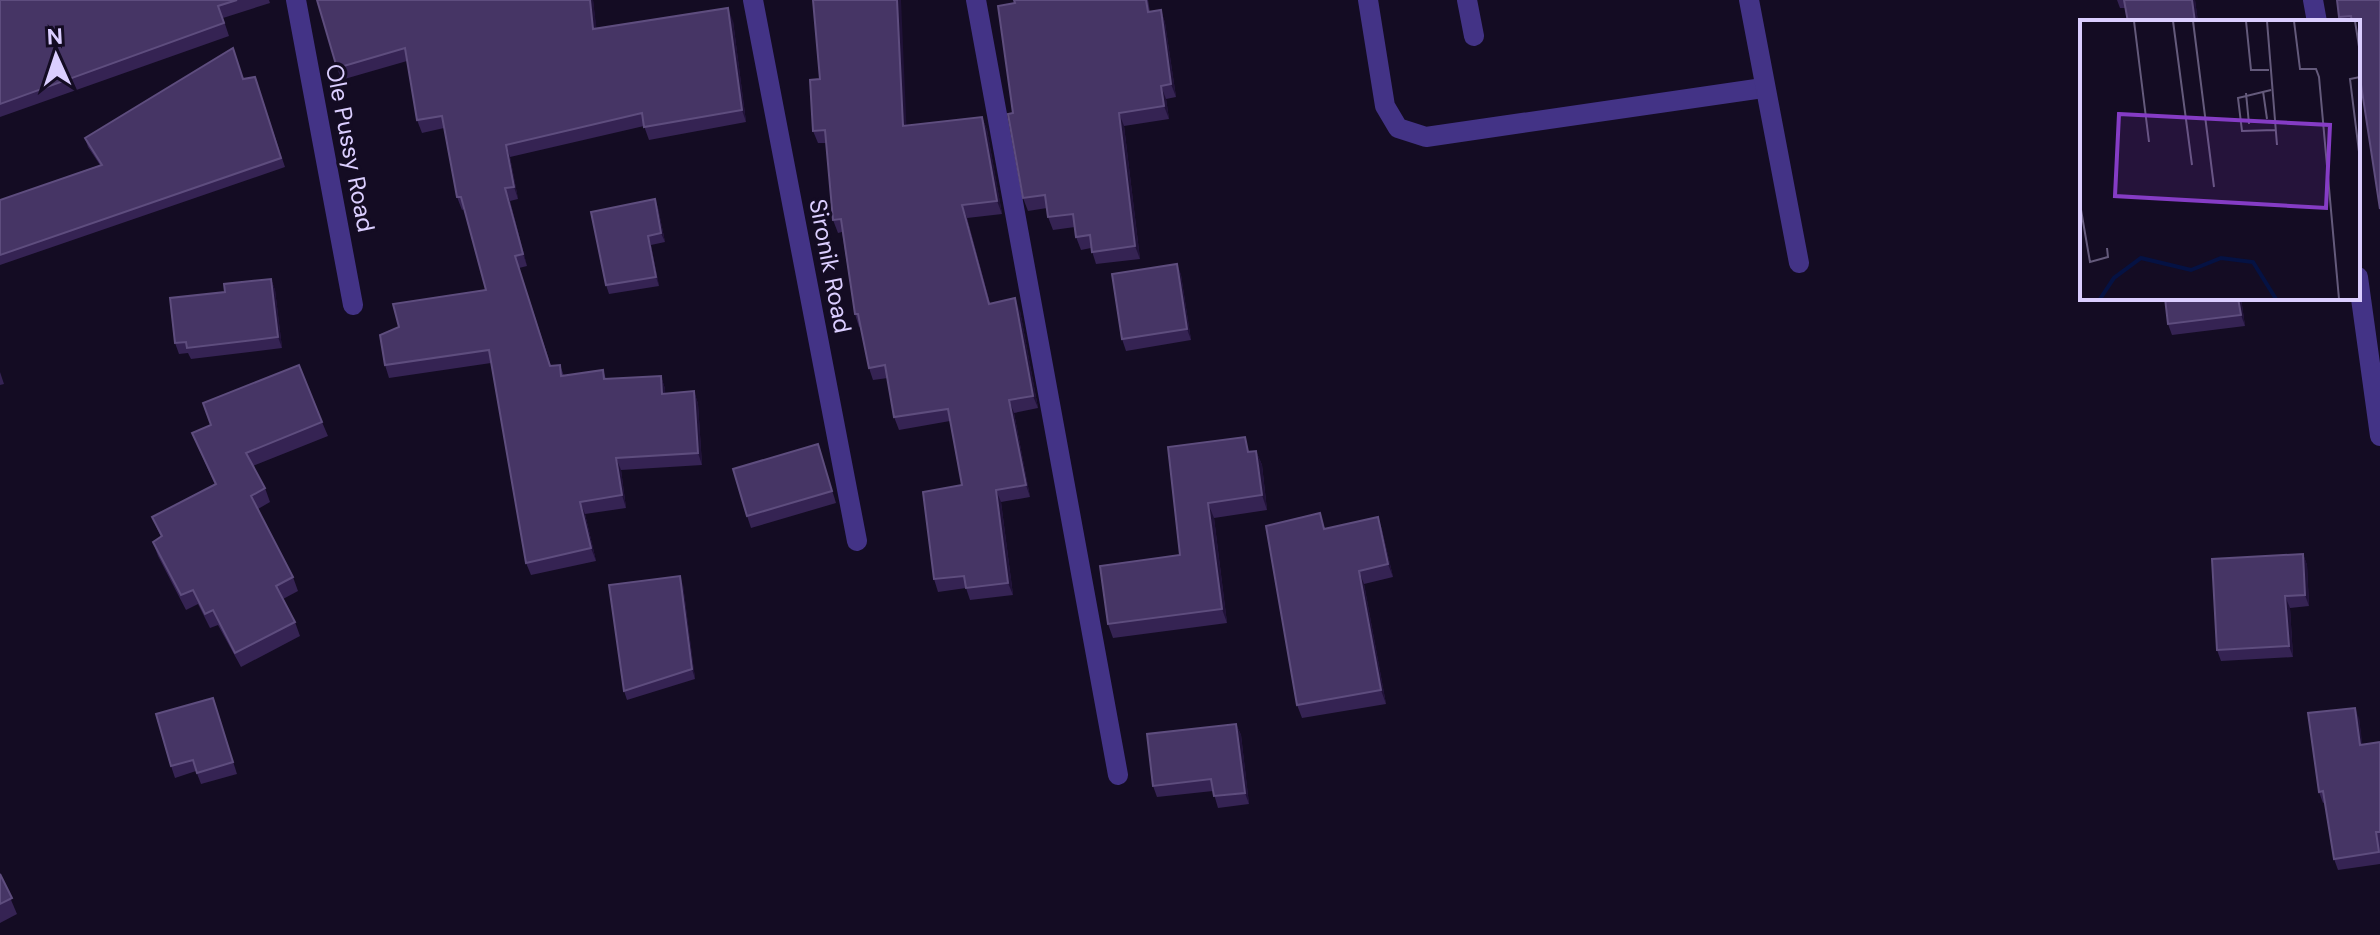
<svg xmlns="http://www.w3.org/2000/svg" width="2380" height="935" font-family="'DM Sans',sans-serif">
<style>
.lines{fill:none;stroke-linecap:round;stroke-linejoin:round}
.lane{stroke:#433386;stroke-width:20}
.street{stroke:#433386;stroke-width:20}
.wall{fill:#352353}
.shaded-wall{fill:#201238}
.building{fill:#463565;stroke:#5e4d7e;stroke-width:2}
.labels{text-anchor:middle;stroke-width:6;stroke-linejoin:round;paint-order:stroke}
.street-label{font-size:24px;fill:#dbceff;stroke:#140c23}
.inset-river{fill:none;stroke:#051243;stroke-width:4}
.inset-road{fill:none;stroke:#645a7b;stroke-width:2}
.view{fill:#853cc5;fill-opacity:0.15;stroke:#853cc5;stroke-width:4}
.inset-edge{fill:none;stroke:#dbceff;stroke-width:4}
</style>
<rect width="100%" height="100%" fill="#140c23"/>
<g class="lines">
<g class="lane">
<polyline points="1368,0 1385,106 1398,128 1426,137 1763,88"/>
<polyline points="1467,0 1474,36"/>
<polyline points="1749,0 1799,263"/>
</g>
<g class="street">
<polyline points="296,0 353,305"/>
<polyline points="753,0 857,541"/>
<polyline points="976,0 1118,775"/>
<polyline points="2313,0 2317,22"/>
<polyline points="2358,277 2380,436"/>
</g>
</g>
<g class="wall">
<polygon points="0,0 269,0 270,3 223,18 229,36 0,117"/>
<polygon points="317,0 593,0 596,28 733,21 746,122 649,140 644,126 510,157 518,199 510,201 527,266 519,268 551,366 560,365 564,376 603,370 606,379 661,376 665,389 665,394 694,391 698,404 702,465 621,470 626,508 585,514 596,561 531,575 526,563 491,363 389,378 385,365 486,290 464,209 462,210 457,197 444,128 422,133 417,120 407,61 341,80"/>
<polygon points="1014,0 1148,0 1150,12 1161,10 1165,23 1176,97 1166,99 1169,119 1124,126 1140,259 1096,264 1091,248 1081,250 1076,237 1075,227 1053,230 1048,217 1047,208 1028,211 1023,198 1013,113"/>
<polygon points="2117,0 2195,0 2198,22 2128,22 2125,8 2120,8"/>
<polygon points="2380,0 2358,22 2341,22 2339,17"/>
<polygon points="255,77 285,167 0,265 0,200 100,165 88,147 85,138 243,79"/>
<polygon points="820,79 907,126 982,117 987,130 1002,214 967,218 990,303 1020,311 1038,408 1014,413 1030,497 1001,502 1013,595 970,600 966,588 938,592 934,579 962,485 950,421 899,430 894,417 888,378 873,380 869,368 861,326 859,327 855,314 842,232 838,233 833,220 826,143 818,143 813,131"/>
<polygon points="655,199 658,208 665,242 651,245 659,286 609,294 606,285"/>
<polygon points="1177,264 1181,275 1191,340 1126,351 1122,339"/>
<polygon points="271,279 275,290 282,348 191,359 188,353 179,354 175,343"/>
<polygon points="2241,298 2245,326 2172,335 2168,324"/>
<polygon points="0,372 4,384 0,385"/>
<polygon points="322,422 328,436 253,466 265,488 270,502 258,509 293,577 298,591 283,599 295,622 300,636 241,667 218,625 210,628 198,604 186,610 158,556 153,542 161,537 152,517 215,485 192,433"/>
<polygon points="818,444 836,503 751,528 747,516"/>
<polygon points="1168,447 1256,451 1262,465 1267,510 1214,518 1227,623 1113,638 1108,624 1180,555"/>
<polygon points="1378,517 1382,530 1393,577 1364,584 1386,704 1302,718 1297,705 1326,529"/>
<polygon points="2303,554 2307,565 2309,606 2290,608 2293,657 2221,661 2217,650"/>
<polygon points="683,585 695,679 627,700 624,691"/>
<polygon points="213,698 237,774 201,784 196,771 175,778 171,766"/>
<polygon points="2359,718 2362,745 2380,742 2380,864 2338,870 2334,859 2325,802 2323,803 2319,792"/>
<polygon points="1236,724 1241,735 1249,804 1218,808 1213,791 1157,797 1153,786"/>
<polygon points="0,874 17,914 0,923"/>
</g>
<g class="shaded-wall">
<polygon points="590,0 593,0 598,41 593,29"/>
<polygon points="897,0 901,0 907,139 903,126"/>
<polygon points="2192,0 2195,0 2198,22 2195,22"/>
<polygon points="728,8 733,21 746,122 742,110"/>
<polygon points="1161,10 1165,23 1176,97 1171,84"/>
<polygon points="1161,86 1166,99 1169,119 1164,106"/>
<polygon points="1119,113 1124,126 1140,259 1135,246"/>
<polygon points="982,117 987,130 1002,214 997,201"/>
<polygon points="506,145 510,157 518,199 514,187"/>
<polygon points="505,188 510,201 527,266 523,254"/>
<polygon points="655,199 658,208 665,242 661,233"/>
<polygon points="962,205 967,218 993,316 989,304"/>
<polygon points="648,236 651,245 659,286 656,277"/>
<polygon points="1177,264 1181,275 1191,340 1187,329"/>
<polygon points="271,279 275,290 282,348 278,337"/>
<polygon points="1015,298 1020,311 1038,408 1033,396"/>
<polygon points="2238,298 2241,298 2245,326 2241,315"/>
<polygon points="661,376 665,389 666,406 662,394"/>
<polygon points="694,391 698,404 702,465 698,453"/>
<polygon points="1009,400 1014,413 1030,497 1026,485"/>
<polygon points="1256,451 1262,465 1267,510 1262,495"/>
<polygon points="616,458 621,470 626,508 622,495"/>
<polygon points="996,490 1001,502 1013,595 1008,583"/>
<polygon points="580,502 585,514 596,561 591,548"/>
<polygon points="1208,503 1214,518 1227,623 1222,609"/>
<polygon points="1378,517 1382,530 1393,577 1388,564"/>
<polygon points="2303,554 2307,565 2309,606 2305,595"/>
<polygon points="1359,571 1364,584 1386,704 1381,690"/>
<polygon points="680,576 683,585 695,679 692,669"/>
<polygon points="2285,596 2290,608 2293,657 2289,646"/>
<polygon points="2355,708 2359,718 2364,756 2360,745"/>
<polygon points="1236,724 1241,735 1249,804 1245,793"/>
</g>
<g class="building">
<polygon points="0,0 237,0 218,6 224,23 0,104"/>
<polygon points="317,0 590,0 593,29 728,8 742,110 644,127 642,113 506,145 514,187 505,188 523,254 515,256 550,366 560,365 561,376 603,370 604,379 661,376 662,394 694,391 698,453 616,458 622,495 580,502 591,548 526,563 489,350 385,365 380,335 399,327 393,304 486,290 461,197 457,197 442,116 417,120 405,48 337,68"/>
<polygon points="813,0 897,0 903,126 982,117 997,201 962,205 989,304 1015,298 1033,396 1009,400 1026,485 996,490 1008,583 966,588 964,576 934,579 923,492 962,485 948,409 894,417 885,365 869,368 858,314 855,314 841,219 833,220 825,130 813,131 810,80 820,79"/>
<polygon points="1014,0 1146,0 1148,12 1161,10 1171,84 1161,86 1164,106 1119,113 1135,246 1092,252 1090,235 1076,237 1073,214 1048,217 1045,195 1023,198 1008,114 1013,113 998,6 1015,3"/>
<polygon points="2124,0 2192,0 2195,22 2128,22"/>
<polygon points="2337,0 2380,0 2380,209 2358,65 2358,22 2352,22 2351,16 2339,17"/>
<polygon points="233,48 243,79 255,77 281,158 0,255 0,200 102,165 85,138"/>
<polygon points="655,199 661,233 648,236 656,277 606,285 591,212"/>
<polygon points="1177,264 1187,329 1122,339 1112,274"/>
<polygon points="271,279 278,337 187,348 186,342 175,343 170,298 225,292 224,284"/>
<polygon points="2165,298 2238,298 2241,315 2168,324"/>
<polygon points="299,365 322,422 246,453 265,488 251,496 293,577 276,586 295,622 235,653 213,610 205,614 193,590 181,595 153,542 162,536 152,517 216,484 192,433 211,425 203,403"/>
<polygon points="1245,437 1248,452 1256,451 1262,495 1208,503 1222,609 1108,624 1100,566 1180,555 1168,447"/>
<polygon points="818,444 832,491 747,516 733,469"/>
<polygon points="1320,513 1324,529 1378,517 1388,564 1359,571 1381,690 1297,705 1266,526"/>
<polygon points="2303,554 2305,595 2285,596 2289,646 2217,650 2212,559"/>
<polygon points="680,576 692,669 624,691 609,585"/>
<polygon points="213,698 233,762 197,773 193,760 171,766 156,714"/>
<polygon points="2355,708 2360,745 2380,742 2380,832 2376,832 2379,852 2334,859 2323,791 2319,792 2308,713"/>
<polygon points="1236,724 1245,793 1214,796 1211,779 1153,786 1147,734"/>
<polygon points="0,874 12,898 0,904"/>
</g>
<g class="labels">
<g class="street-label">
<text transform="translate(350 148) rotate(79)" y="8">Ole Pussy Road</text>
<text transform="translate(830 266) rotate(79)" y="8">Sironik Road</text>
</g>
</g>
<g transform="translate(2080 20)">
<rect width="280" height="280" fill="#140c23"/>
<path class="inset-river" d="M20,279l14,-21 27,-20 50,12 30,-12 32,4 23,37"/>
<path class="inset-road" d="M54,1l15,121M93,1l19,144M113,1l21,166M166,1l5,49h18M187,1l10,124M214,1l6,48h16l3,8 20,222M275,1l5,32M280,57l-10,2 10,81M191,70l-33,8 4,33 33,-1M183,71l4,28M166,73l3,31M0,184l10,58 18,-5 -1,-9"/>
<path class="view" d="M39,94l211,11 -4,83 -211,-12z"/>
<rect width="280" height="280" class="inset-edge"/>
</g>
<g transform="translate(56 56) rotate(357)" stroke="#140c23" stroke-width="6" paint-order="stroke">
<path d="M0-6L14 30L0 20L-14 30Z" fill="#dbceff"/>
<text y="-12" font-size="22" font-weight="bold" text-anchor="middle" fill="#dbceff">N</text>
</g>
</svg>
